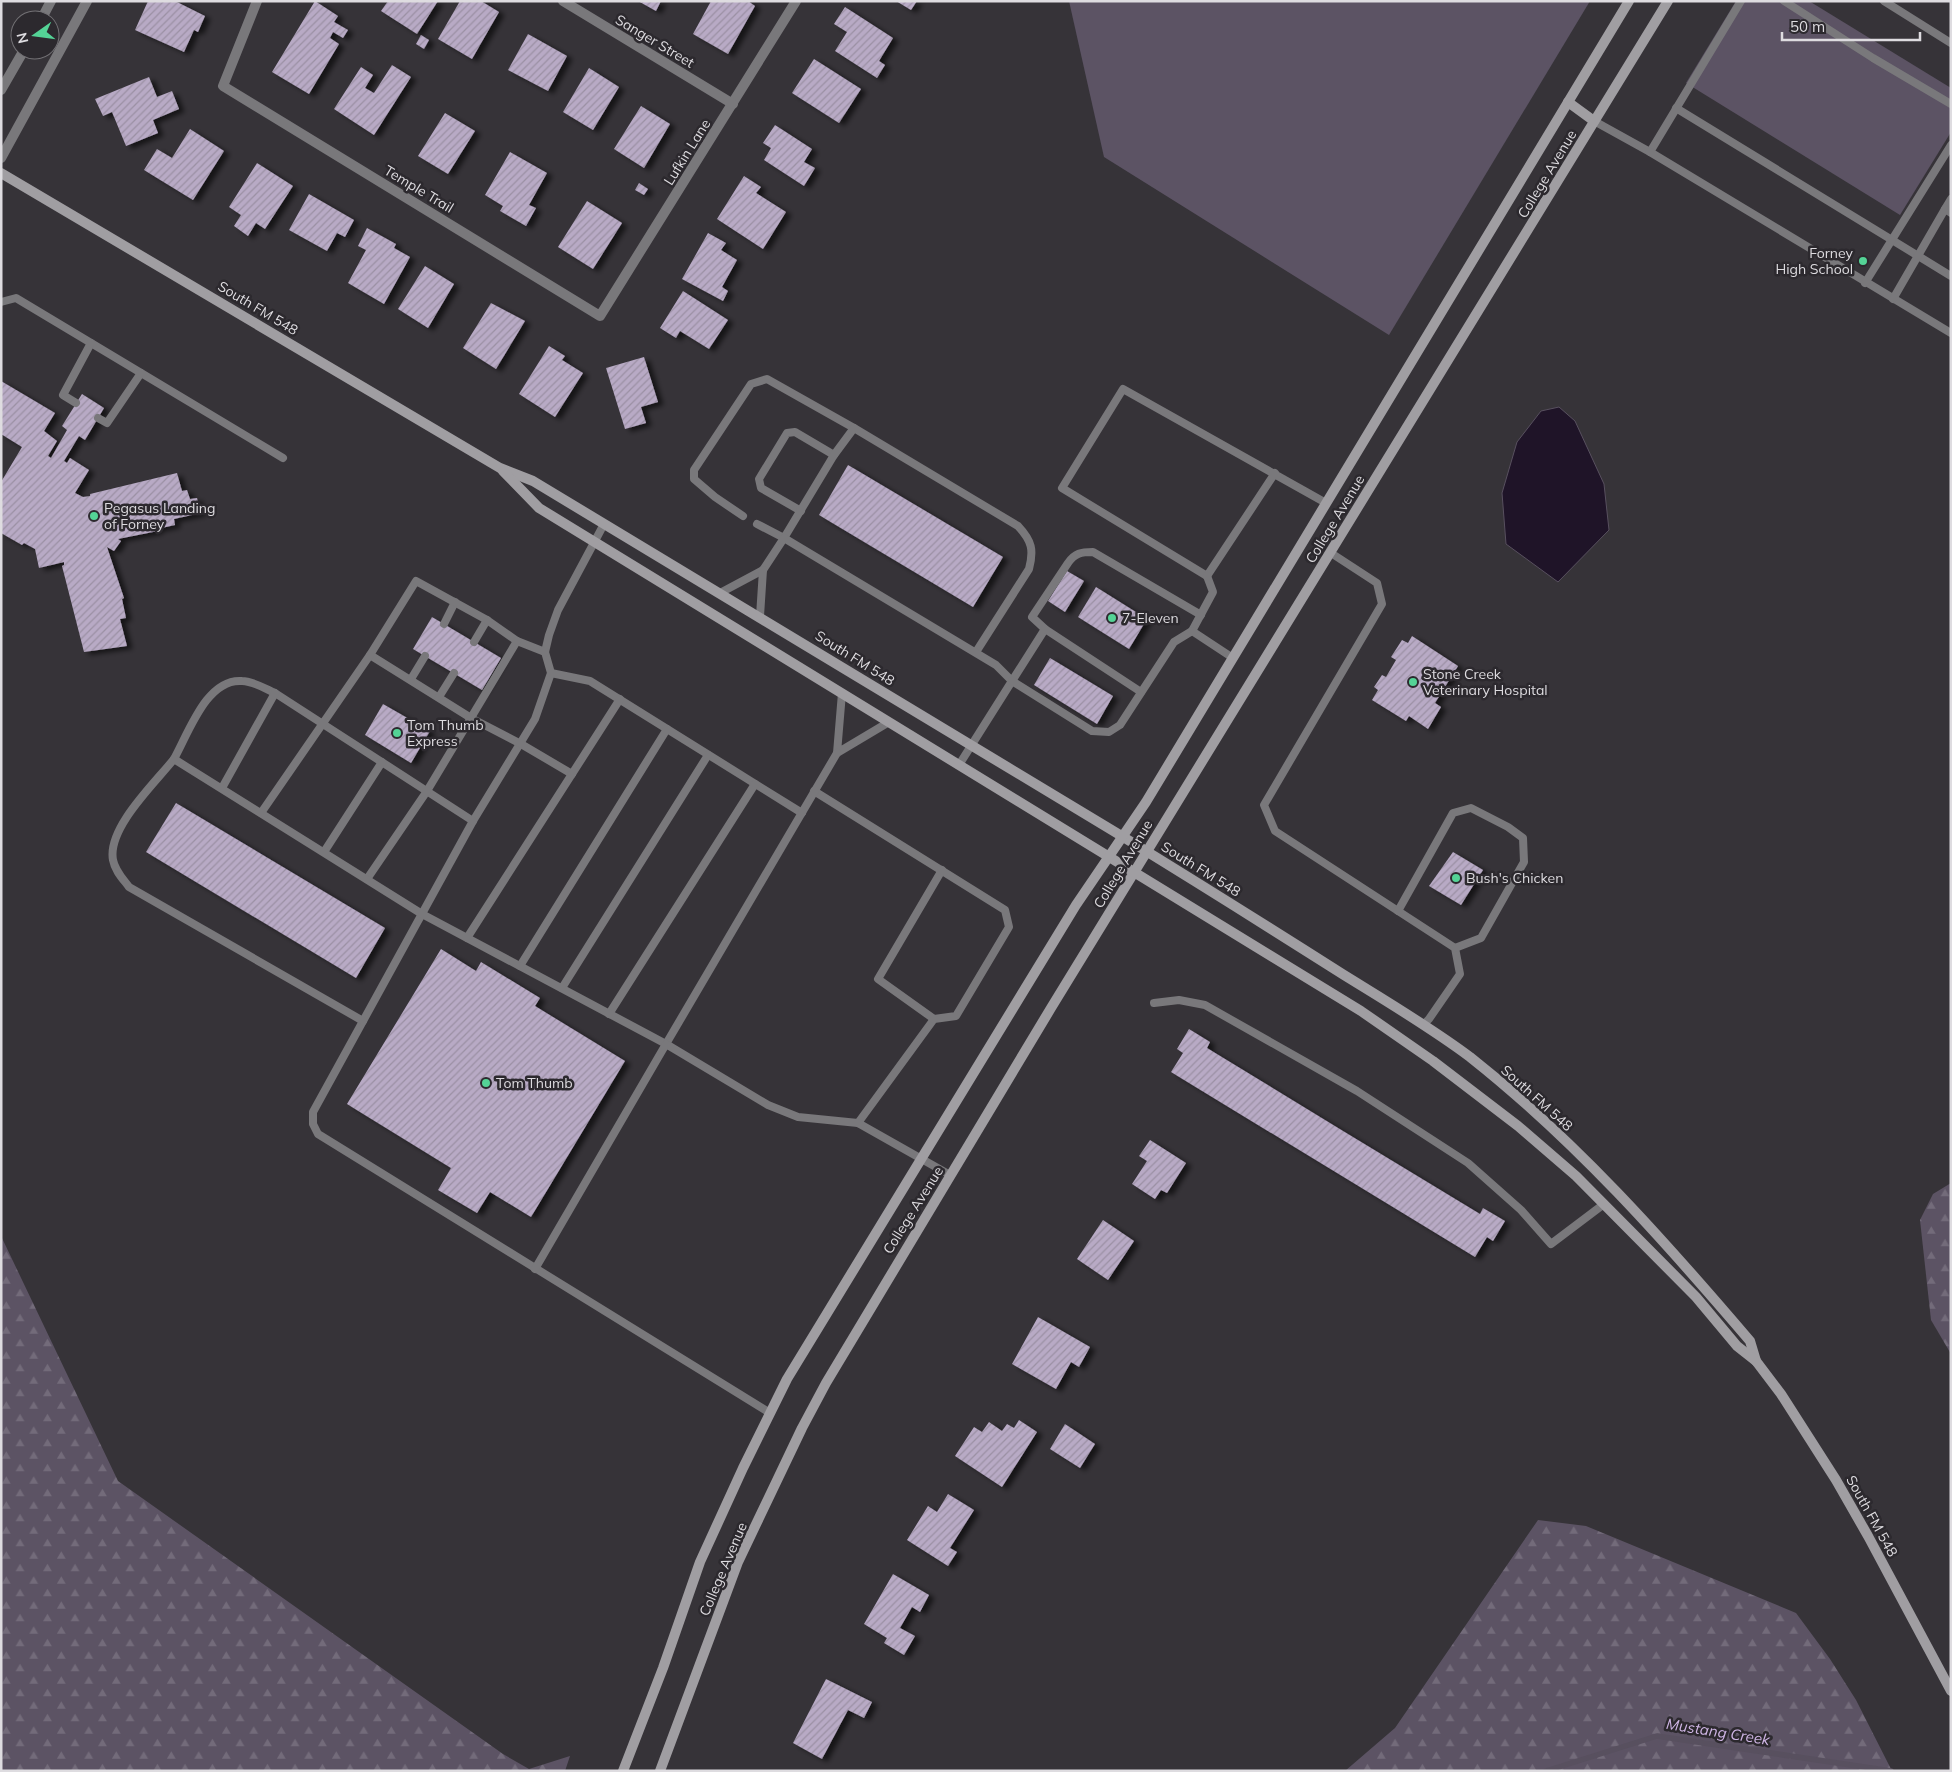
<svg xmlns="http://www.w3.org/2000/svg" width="1952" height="1772" font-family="Mulish,sans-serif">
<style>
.green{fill:#5c5364}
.forest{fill:url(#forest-firs)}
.water{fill:#1f1428;stroke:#58505f}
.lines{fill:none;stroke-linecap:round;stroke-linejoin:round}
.stream{stroke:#58505f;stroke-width:5.5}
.building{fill:url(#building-hatch);filter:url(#shadow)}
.service{stroke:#79787b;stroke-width:8}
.minor{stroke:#79787b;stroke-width:10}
.tertiary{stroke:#79787b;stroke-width:10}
.secondary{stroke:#a09ea2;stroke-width:10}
.poi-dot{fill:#54d396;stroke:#2c292e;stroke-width:2}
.labels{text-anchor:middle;stroke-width:5;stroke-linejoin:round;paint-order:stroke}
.street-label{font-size:14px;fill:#dedce0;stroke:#2c292e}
.poi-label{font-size:14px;fill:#dedce0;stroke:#2c292e;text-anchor:start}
.water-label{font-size:15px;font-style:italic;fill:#d0b6e6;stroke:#2c292e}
</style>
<defs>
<pattern id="forest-firs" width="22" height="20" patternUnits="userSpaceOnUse" patternTransform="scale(1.25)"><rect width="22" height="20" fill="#5c5364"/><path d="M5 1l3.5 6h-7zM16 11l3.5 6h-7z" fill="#736b7a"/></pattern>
<pattern id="building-hatch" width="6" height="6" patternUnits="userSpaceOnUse" patternTransform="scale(1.25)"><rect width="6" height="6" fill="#b8aac5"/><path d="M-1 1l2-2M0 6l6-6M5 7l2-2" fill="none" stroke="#9b90a4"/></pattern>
<filter id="shadow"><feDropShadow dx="5.5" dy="3" stdDeviation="2.5" flood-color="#0009"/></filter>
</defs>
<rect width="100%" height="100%" fill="#363338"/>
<g class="green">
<polygon points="1069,1 1590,1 1389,335 1104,157"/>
<polygon points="1736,1 1809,1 1951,88 1951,132 1900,215 1686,83"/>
</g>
<g class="forest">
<polygon points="1951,1183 1951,1354 1931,1320 1920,1220 1933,1194"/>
<polygon points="1,1236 118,1481 503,1754 529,1769 570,1756 565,1771 1,1771"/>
<polygon points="1538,1520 1586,1526 1796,1613 1830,1659 1856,1700 1892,1771 1345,1771 1395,1728"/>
</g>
<polygon class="water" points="1559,407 1575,421 1604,484 1609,530 1558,582 1506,544 1502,493 1517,442 1541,411"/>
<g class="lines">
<polyline class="stream" points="1546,1771 1657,1736 1891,1771"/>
</g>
<g class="building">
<polygon points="148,1 175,1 205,16 198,32 194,30 184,52 135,30"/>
<polygon points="315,1 338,16 334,22 348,30 343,38 333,32 330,38 339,44 309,94 272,72"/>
<polygon points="388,1 438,1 417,34 381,11"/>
<polygon points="460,1 481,1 499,12 472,59 438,39"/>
<polygon points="638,1 661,1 656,11"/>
<polygon points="711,1 748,1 755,6 728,54 693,34"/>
<polygon points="896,1 917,1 911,10"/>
<polygon points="845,7 893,38 879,61 885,65 877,78 835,51 847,32 834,24"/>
<polygon points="528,34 567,56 548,91 508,70"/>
<polygon points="421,35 429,40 424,49 416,44"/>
<polygon points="814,59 861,89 839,123 792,93"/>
<polygon points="392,65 411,77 374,135 334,109 361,67 373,75 365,88 374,93"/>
<polygon points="589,68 619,87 593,130 563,112"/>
<polygon points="149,77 157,97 172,91 179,109 153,120 158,133 126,146 112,112 103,116 95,99"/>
<polygon points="641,106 670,124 644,168 614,149"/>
<polygon points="445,113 475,131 448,174 418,156"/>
<polygon points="775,125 812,149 804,162 815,168 804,186 764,160 771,148 763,143"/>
<polygon points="190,129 224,151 193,200 144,170 157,149 172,158"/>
<polygon points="510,152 547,173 529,205 536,208 526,226 500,211 503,206 485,195"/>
<polygon points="257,163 293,186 265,229 256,223 248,236 234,226 241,215 229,207"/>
<polygon points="744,176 761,187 756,193 786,212 763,249 717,219"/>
<polygon points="639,183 648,189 644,195 635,190"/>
<polygon points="309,194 354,220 345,237 337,233 327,251 289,230"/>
<polygon points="587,201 622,223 593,269 558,247"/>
<polygon points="367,228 396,244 394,248 410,257 384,304 348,283 366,250 358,246"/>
<polygon points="708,233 726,243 721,250 737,260 722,287 728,291 723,301 682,279"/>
<polygon points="425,266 454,284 428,328 398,309"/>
<polygon points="683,291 728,320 709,349 680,331 676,338 660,328"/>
<polygon points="491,303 525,321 496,369 463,348"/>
<polygon points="549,346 565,356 562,360 583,373 555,417 519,394"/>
<polygon points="644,357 658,402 641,407 646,423 625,429 606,368"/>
<polygon points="1,381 55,413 44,431 57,441 48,456 51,458 67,430 62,426 82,394 104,408 85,440 79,436 64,461 67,463 70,458 89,470 75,493 83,497 90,496 90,494 177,473 182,491 187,490 190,499 197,498 201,513 174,519 175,525 157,529 158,531 118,539 121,541 114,551 107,547 124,598 122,599 126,618 120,619 127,646 84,652 62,566 64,565 64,562 39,568 35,549 24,543 22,545 1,533 1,482 22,447 1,434"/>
<polygon points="848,465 1003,557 973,607 819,515"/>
<polygon points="1067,571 1084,581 1065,612 1048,601"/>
<polygon points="1096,587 1147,619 1129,649 1078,617"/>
<polygon points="432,617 501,658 482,690 413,649"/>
<polygon points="1412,636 1458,666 1435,703 1441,707 1428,729 1409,716 1406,721 1372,700 1378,690 1374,687 1382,675 1386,677 1396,660 1391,657 1402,640 1408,643"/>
<polygon points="1050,658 1113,696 1097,724 1034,685"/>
<polygon points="383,704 430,731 411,763 365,735"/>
<polygon points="176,803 385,928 356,978 146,852"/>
<polygon points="1453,852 1483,870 1461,905 1429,886"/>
<polygon points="441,949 476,971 481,962 540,998 535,1006 625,1061 531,1217 490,1192 477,1213 438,1190 451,1168 347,1104"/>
<polygon points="1189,1029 1210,1042 1207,1048 1343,1131 1480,1214 1483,1208 1505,1221 1493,1241 1487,1237 1475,1257 1171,1072 1183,1053 1177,1049"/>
<polygon points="1150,1140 1186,1163 1167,1193 1161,1190 1155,1199 1132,1184 1147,1161 1139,1156"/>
<polygon points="1103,1220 1134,1241 1108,1280 1077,1259"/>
<polygon points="1038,1317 1090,1347 1079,1367 1071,1362 1056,1389 1012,1364"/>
<polygon points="1019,1420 1037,1432 1002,1487 955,1456 974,1427 982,1432 989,1422 1002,1431 1007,1424 1014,1428"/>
<polygon points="1065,1424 1095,1444 1080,1468 1050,1449"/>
<polygon points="948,1494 974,1510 950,1548 957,1552 948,1566 907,1540 928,1506 937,1512"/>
<polygon points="893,1574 929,1595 920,1612 912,1607 900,1628 915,1636 904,1655 884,1643 887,1638 864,1624"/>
<polygon points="826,1679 872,1702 864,1718 848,1710 822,1759 793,1743"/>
</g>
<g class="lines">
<g class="service">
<polyline points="1784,1 1873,58 1951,104"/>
<polyline points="1884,1 1951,43"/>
<polyline points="1676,108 1951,276"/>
<polyline points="1594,121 1650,152 1741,1"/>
<polyline points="1650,152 1951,333"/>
<polyline points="1945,209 1951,199"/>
<polyline points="1865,283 1951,145"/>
<polyline points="1893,299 1945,209 1951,213"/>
<polyline points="1,302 16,298 283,458"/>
<polyline points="76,403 63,395 91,343"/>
<polyline points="98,418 107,423 141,373"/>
<polyline points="1275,473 1207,576 1062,488 1123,389 1326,503"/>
<polyline points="801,511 761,488 759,479 787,433 795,432 834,455"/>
<polyline points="743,516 715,497 694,479 694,470 751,384 767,379 854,428"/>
<polyline points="604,524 558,610 549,635 545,652 551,673 535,719 473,821 313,1112 313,1124 318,1134 770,1413"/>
<path d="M757,524l27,14 50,-83 20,-27 164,98c14,15 16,24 11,43l-53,83"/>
<polyline points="1331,553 1377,583 1382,604 1264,805 1275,831 1455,948 1460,974 1429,1019 1423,1025"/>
<path d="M720,593l43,-23 21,-32 212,127 16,16 33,-52 -13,-12 36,-54c7,-10 13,-11 25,-11l108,63"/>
<polyline points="760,616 763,570"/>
<polyline points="444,624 455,602"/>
<polyline points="1045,629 1141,692"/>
<polyline points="1192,631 1213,592 1207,576"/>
<polyline points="474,642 487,620"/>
<polyline points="370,655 471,718 521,744 572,774"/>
<polyline points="551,673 590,681 802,813"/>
<polyline points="411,679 425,656"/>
<polyline points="842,693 837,753 889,722"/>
<polyline points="439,697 454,673"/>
<path d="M174,759c15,-27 33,-81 68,-78 11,0 24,8 33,12l198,128"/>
<polyline points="959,765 1012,681 1092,731 1109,732 1120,725 1174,642 1192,631 1233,658"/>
<polyline points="222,788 275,693"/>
<polyline points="814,791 1005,910 1009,927 956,1016 934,1019 858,1123"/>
<polyline points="261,813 370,655 416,581 487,620 517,641 545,652"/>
<polyline points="324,852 382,762"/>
<polyline points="367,879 427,791 517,641"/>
<polyline points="1398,911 1453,813 1471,808 1508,827 1523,838 1524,862 1481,938 1455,948"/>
<polyline points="467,938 620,699"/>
<polyline points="520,966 667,729"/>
<polyline points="562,988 708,755"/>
<polyline points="1154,1003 1179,1000 1205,1005 1357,1091 1468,1163 1521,1210 1551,1244 1604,1204"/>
<polyline points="609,1014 755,784"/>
<polyline points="934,1019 878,979 942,870"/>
<path d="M363,1021l-234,-134c-6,-8 -14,-16 -16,-27 -6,-32 42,-77 61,-101l248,155 244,130 171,-291"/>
<polyline points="535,1269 666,1044 768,1105 798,1117 858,1123 950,1175"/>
</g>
<g class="minor">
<polyline points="257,1 223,86 600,316 796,1"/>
<polyline points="563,1 733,104"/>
</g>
<g class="tertiary">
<polyline points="41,20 51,1"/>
<polyline points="1,90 24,50"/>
<polyline points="1,158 87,1"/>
</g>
<g class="secondary">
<polyline points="1568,102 1594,121"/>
<path d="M1,173l499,295 33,13c196,118 392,236 587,354 75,46 150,93 224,140 42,26 86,52 126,82 105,83 193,182 280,284l6,20"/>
<polyline points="503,471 539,508 1361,1011 1433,1061 1518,1126 1576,1176 1696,1297 1737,1346 1756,1361 1781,1394 1836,1480 1868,1536 1951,1691"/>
<polyline points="623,1771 663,1668 700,1562 743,1468 787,1379 1076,905 1146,802 1629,1"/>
<polyline points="660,1771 738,1562 802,1428 826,1383 1051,1008 1668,1"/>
</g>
</g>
<g class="poi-dot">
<circle cx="1863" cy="261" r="5"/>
<circle cx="94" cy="516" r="5"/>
<circle cx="1112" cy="618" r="5"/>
<circle cx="1413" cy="682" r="5"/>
<circle cx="397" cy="733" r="5"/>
<circle cx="1456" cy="878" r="5"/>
<circle cx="486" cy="1083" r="5"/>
</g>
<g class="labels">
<g class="street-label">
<text transform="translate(655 41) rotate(31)" y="5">Sanger Street</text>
<text transform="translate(687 152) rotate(-58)" y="5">Lufkin Lane</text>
<text transform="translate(1547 174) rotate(-59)" y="5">College Avenue</text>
<text transform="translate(419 189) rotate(31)" y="5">Temple Trail</text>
<text transform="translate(258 308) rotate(31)" y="5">South FM 548</text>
<text transform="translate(1335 519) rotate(-59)" y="5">College Avenue</text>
<text transform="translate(855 658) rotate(32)" y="5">South FM 548</text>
<text transform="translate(1123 864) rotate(-59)" y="5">College Avenue</text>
<text transform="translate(1201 869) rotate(32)" y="5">South FM 548</text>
<text transform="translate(1537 1098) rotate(42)" y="5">South FM 548</text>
<text transform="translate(913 1210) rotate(-58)" y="5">College Avenue</text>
<text transform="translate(1872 1516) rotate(61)" y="5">South FM 548</text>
<text transform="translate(723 1569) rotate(-67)" y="5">College Avenue</text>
</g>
<g class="poi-label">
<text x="1853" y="258" text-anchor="end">Forney<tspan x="1853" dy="16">High School</tspan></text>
<text x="104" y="513">Pegasus Landing<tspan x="104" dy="16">of Forney</tspan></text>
<text x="1122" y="623">7-Eleven</text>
<text x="1423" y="679">Stone Creek<tspan x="1423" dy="16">Veterinary Hospital</tspan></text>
<text x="407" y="730">Tom Thumb<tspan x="407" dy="16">Express</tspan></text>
<text x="1466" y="883">Bush's Chicken</text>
<text x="496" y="1088">Tom Thumb</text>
</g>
<g class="water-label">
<text transform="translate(1718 1732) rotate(9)" y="5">Mustang Creek</text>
</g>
</g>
<rect width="1952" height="1772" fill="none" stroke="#dedce0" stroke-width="5"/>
<g transform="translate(35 35) rotate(256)"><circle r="24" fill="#2c292e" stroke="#737175"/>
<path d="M0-4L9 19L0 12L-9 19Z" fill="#54d396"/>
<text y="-8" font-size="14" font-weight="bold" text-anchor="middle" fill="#dedce0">N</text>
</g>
<path d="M1782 32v8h138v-8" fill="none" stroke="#dedce0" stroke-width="2.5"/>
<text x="1790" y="32" font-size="15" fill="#dedce0" stroke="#2c292e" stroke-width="4" paint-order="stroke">50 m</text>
</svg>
